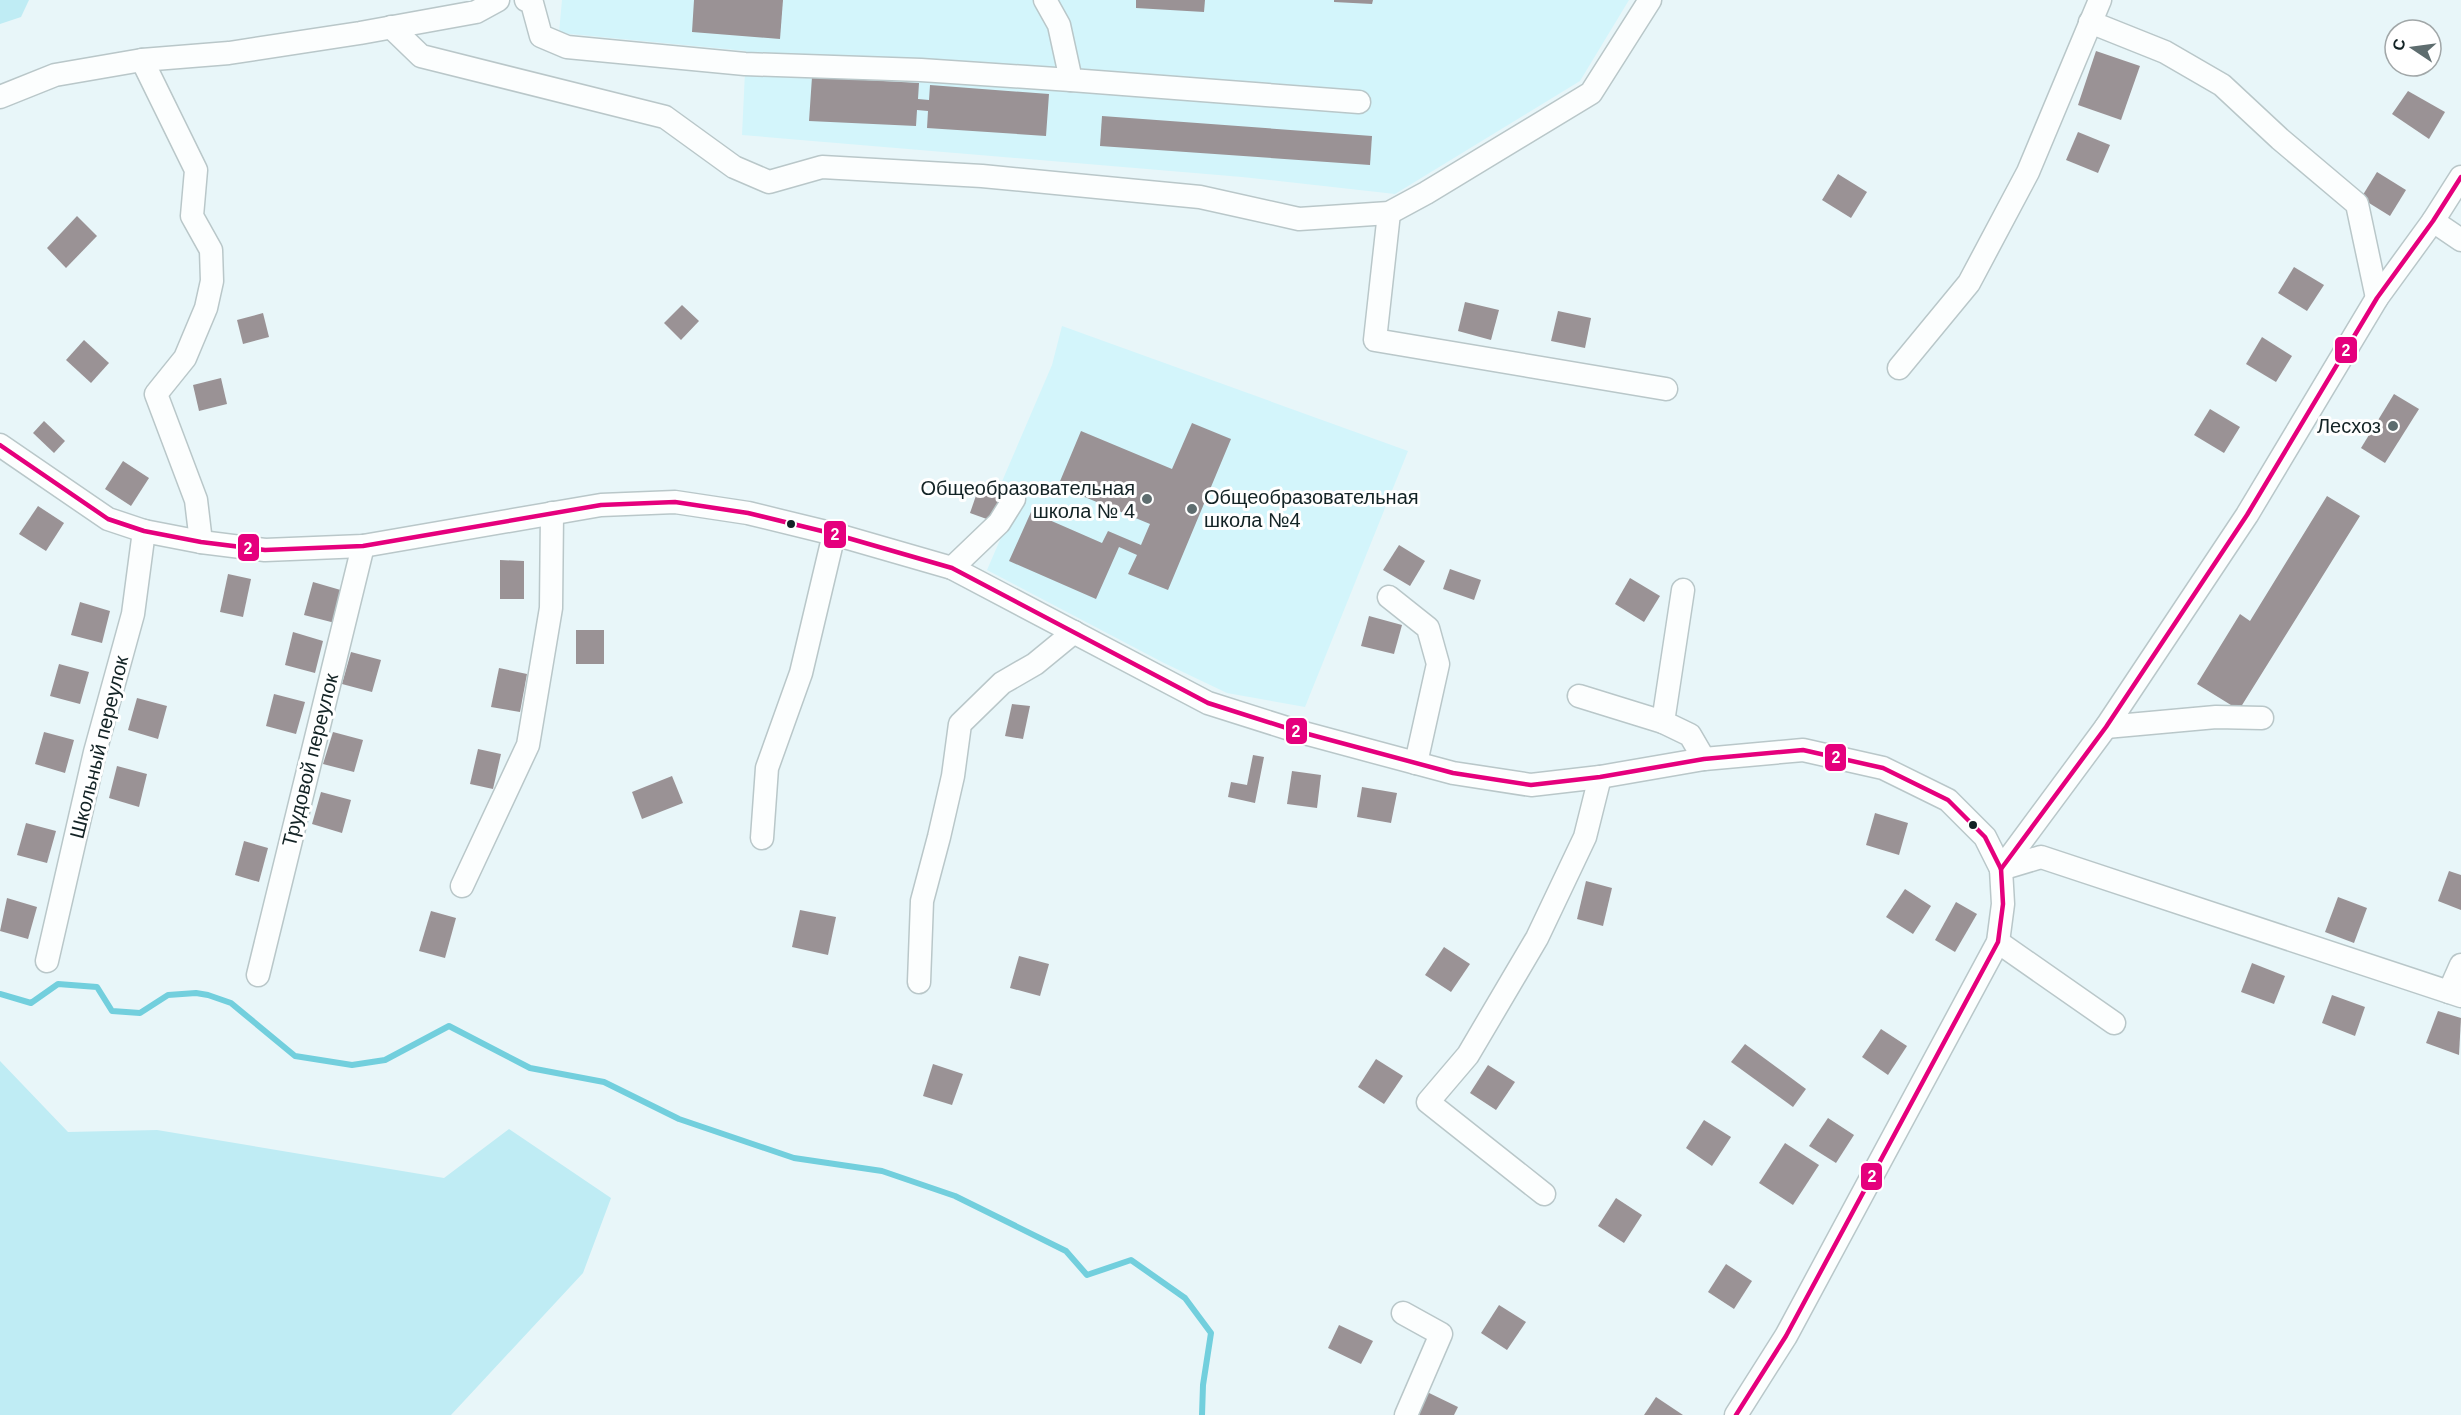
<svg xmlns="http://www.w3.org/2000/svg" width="2461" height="1415" font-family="Helvetica,sans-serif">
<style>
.built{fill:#d3f5fb}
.green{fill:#bfecf4}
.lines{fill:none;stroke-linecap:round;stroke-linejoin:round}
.stream{stroke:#72cfdd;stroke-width:6}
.building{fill:#9a9295}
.minor-casing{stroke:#b9c7c9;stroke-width:25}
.minor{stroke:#fcfefe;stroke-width:22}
.bus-1-casing{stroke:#fff;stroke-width:9}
.bus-1{stroke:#e5007d;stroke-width:4.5}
.poi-dot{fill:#5e6d6f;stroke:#fff;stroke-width:2}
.bus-dot{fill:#132325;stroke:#fff;stroke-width:2}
.labels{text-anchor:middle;stroke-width:6;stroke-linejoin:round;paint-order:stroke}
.poi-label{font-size:20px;fill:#132325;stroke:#fff;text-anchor:end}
.street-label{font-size:20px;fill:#132325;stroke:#fff}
.line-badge{stroke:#fff;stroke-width:2}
.badge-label{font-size:16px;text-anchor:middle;font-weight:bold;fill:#fff}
</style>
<rect width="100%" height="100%" fill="#e8f6f9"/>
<g class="built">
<polygon points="562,0 1629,0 1580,81 1395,194 1242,177 742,135 746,51 559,33"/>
<polygon points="1062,326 1408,451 1305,707 1227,693 1164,663 987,570 1006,526 997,493 1052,365"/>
</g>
<g class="green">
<polygon points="0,0 29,0 21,17 0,24"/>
<polygon points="0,1061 68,1132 157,1130 444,1178 509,1129 611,1198 583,1273 451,1415 0,1415"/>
</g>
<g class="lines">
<polyline class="stream" points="0,994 31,1003 58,984 97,987 112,1011 140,1013 168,995 196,993 208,995 231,1003 295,1056 352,1065 385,1060 449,1026 530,1068 604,1082 679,1119 794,1158 882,1171 955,1196 1066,1251 1087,1275 1131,1260 1185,1298 1211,1333 1203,1385 1202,1415"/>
</g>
<g class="building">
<polygon points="694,0 783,0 780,39 692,32"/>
<polygon points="1136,0 1205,0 1204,12 1136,8"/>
<polygon points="1334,0 1373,0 1372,4 1334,2"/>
<polygon points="2096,51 2140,66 2121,120 2078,105"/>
<polygon points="812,77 919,83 918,99 929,100 930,85 1049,94 1046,136 927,128 928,111 917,110 916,126 809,121"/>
<polygon points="2408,91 2445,112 2429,139 2392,114"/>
<polygon points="1102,116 1372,136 1370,165 1100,146"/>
<polygon points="2078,132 2110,145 2098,173 2066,160"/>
<polygon points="2377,172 2406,190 2390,216 2361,198"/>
<polygon points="1838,174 1867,192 1851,218 1822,200"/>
<polygon points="77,216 97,236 66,268 47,248"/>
<polygon points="2294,267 2324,285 2307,311 2278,293"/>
<polygon points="1465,302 1499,310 1491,340 1458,331"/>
<polygon points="682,305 699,321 681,340 664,323"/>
<polygon points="1558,311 1591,318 1585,348 1551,341"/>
<polygon points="263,313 269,337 243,344 237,320"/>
<polygon points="2262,337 2292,356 2276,382 2246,364"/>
<polygon points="84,340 109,363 91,383 66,360"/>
<polygon points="221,378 227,404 199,411 193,385"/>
<polygon points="2394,394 2419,409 2385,463 2361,448"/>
<polygon points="2210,409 2240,427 2224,453 2194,435"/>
<polygon points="44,421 65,441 54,453 33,433"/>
<polygon points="1192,423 1231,439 1168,590 1128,574 1137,555 1119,547 1096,599 1009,561 1031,512 1102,543 1108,531 1141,545 1150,524 1058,486 1081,431 1172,469"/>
<polygon points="123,461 149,478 131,506 105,489"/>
<polygon points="979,487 1005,496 995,522 970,513"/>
<polygon points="2327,496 2360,516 2239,710 2197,684 2240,614 2250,621"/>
<polygon points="38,506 64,523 46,551 19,534"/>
<polygon points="1399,545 1425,561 1410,586 1383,570"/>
<polygon points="500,560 524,561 524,599 500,599"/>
<polygon points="1450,569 1481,580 1474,600 1443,589"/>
<polygon points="228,574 251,579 243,617 220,612"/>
<polygon points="1630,578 1660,596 1644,622 1615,604"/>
<polygon points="313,582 344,591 335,623 304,615"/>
<polygon points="80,602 110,611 102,643 71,635"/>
<polygon points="1369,616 1402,625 1394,654 1361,646"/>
<rect x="576" y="630" width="28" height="34"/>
<polygon points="293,632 323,641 315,673 285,665"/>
<polygon points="351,652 381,660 372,692 342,684"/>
<polygon points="59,664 89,672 80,704 50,696"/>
<polygon points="499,668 527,674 520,712 491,707"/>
<polygon points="274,694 305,702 296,734 266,726"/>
<polygon points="137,698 167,706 158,739 128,730"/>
<polygon points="1012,704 1030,706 1023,739 1005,736"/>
<polygon points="44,732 74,740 65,773 35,764"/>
<polygon points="333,732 363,740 354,772 323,764"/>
<polygon points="478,749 501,754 493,789 470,784"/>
<polygon points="1253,755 1264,757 1255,803 1228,797 1231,782 1247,785"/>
<polygon points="117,766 147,774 139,807 109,798"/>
<polygon points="1292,771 1321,775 1317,808 1287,804"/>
<polygon points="672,776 683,803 642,819 632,792"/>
<polygon points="1362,787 1397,793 1391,823 1357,817"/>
<polygon points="321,792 351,800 342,833 312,824"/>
<polygon points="1875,813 1908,823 1899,855 1866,845"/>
<polygon points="26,823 56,831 47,863 17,855"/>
<polygon points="244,841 268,848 259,882 235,875"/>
<polygon points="2449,871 2461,875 2461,910 2438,901"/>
<polygon points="1586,881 1612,888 1603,926 1577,919"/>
<polygon points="1905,889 1931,906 1913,934 1886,917"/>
<polygon points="2338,897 2367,908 2354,943 2325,932"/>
<polygon points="7,898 37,907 28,939 0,931"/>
<polygon points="1956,902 1977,914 1955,952 1935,940"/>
<polygon points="800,910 836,917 828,955 792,947"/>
<polygon points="431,911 456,918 445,958 419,951"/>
<polygon points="1444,947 1470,964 1451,992 1425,975"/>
<polygon points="1019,956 1049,964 1040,996 1010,988"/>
<polygon points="2252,963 2285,976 2274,1004 2241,992"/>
<polygon points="2332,995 2365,1007 2355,1036 2322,1023"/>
<polygon points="2438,1011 2461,1018 2459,1055 2426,1043"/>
<polygon points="1881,1029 1907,1046 1888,1075 1862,1057"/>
<polygon points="1745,1044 1806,1089 1793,1107 1731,1062"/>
<polygon points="1376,1059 1403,1076 1384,1104 1358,1087"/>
<polygon points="933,1064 963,1074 952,1105 923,1096"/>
<polygon points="1488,1065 1515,1082 1496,1110 1470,1093"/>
<polygon points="1828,1118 1854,1135 1836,1163 1809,1146"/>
<polygon points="1704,1120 1731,1137 1712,1166 1686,1148"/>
<polygon points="1785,1143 1819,1165 1793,1205 1759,1183"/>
<polygon points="1616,1198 1642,1215 1624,1243 1598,1226"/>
<polygon points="1726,1264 1752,1281 1734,1309 1708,1292"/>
<polygon points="1499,1305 1526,1322 1507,1350 1481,1333"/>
<polygon points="1339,1325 1373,1341 1361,1364 1328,1348"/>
<polygon points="1425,1391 1458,1407 1454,1415 1413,1415"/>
<polygon points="1656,1397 1683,1415 1644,1415"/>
</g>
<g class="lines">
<g class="minor-casing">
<g id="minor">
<polyline points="526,0 532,3 541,36 567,47 745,64 921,70 1071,80"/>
<polyline points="1045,0 1059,25 1071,80 1359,102"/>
<polyline points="2090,22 2165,52 2222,85 2280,139 2357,204 2377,298"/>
<polyline points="391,27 421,56 665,117 734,167 769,182 822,167 982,176 1200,197 1299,219 1389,213 1426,193 1591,93 1650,0"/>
<polyline points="142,60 196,170 192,216 211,250 212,281 206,308 185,358 156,394 196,500 201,542"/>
<polyline points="0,97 55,75 142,60 229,53 360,33 476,12 498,0"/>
<polyline points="1389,213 1375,340 1666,389"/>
<polyline points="2433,221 2461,240"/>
<polyline points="1899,368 1969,283 2028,172 2100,0"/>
<polyline points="0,445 108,519 144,531 201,542 265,550 363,546 601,505 675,502 748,513 834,534 952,568 1208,703 1293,730 1453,773 1531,785 1600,777 1704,759 1803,750 1883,768 1948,800 1985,837 2001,869 2003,904 1998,942 1786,1336 1736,1415"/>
<polyline points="952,568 999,523 1014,499"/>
<polyline points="1683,590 1663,722 1690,735 1704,759"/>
<polyline points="1389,597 1428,628 1438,664 1416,763"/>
<polyline points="1579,696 1663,722"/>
<polyline points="2106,727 2216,717 2262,718"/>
<polyline points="762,838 767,768 801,673 834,534"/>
<polyline points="2001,869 2106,727 2247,515 2377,298 2433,221 2461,177"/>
<polyline points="2001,869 2041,857 2461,996"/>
<polyline points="462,886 528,745 551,608 552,513"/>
<polyline points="1998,942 2114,1023"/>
<polyline points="47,961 95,752 133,614 144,531"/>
<polyline points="258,975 363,546"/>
<polyline points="919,982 922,901 939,837 953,776 960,724 1002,683 1035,664 1074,632"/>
<polyline points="2449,992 2461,965"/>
<polyline points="1544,1194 1428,1102 1468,1055 1537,938 1585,837 1600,777"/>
<polyline points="1403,1313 1441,1334 1406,1415"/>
</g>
</g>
<use href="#minor" class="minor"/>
<g class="bus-1-casing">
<g id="bus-1">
<polyline points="0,445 108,519 144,531 201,542 265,550 363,546 601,505 675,502 748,513 834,534 952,568 1208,703 1293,730 1453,773 1531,785 1600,777 1704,759 1803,750 1883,768 1948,800 1985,837 2001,869 2003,904 1998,942 1786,1336 1736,1415"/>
<polyline points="2001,869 2106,727 2247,515 2377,298 2433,221 2461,177"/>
</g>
</g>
<use href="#bus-1" class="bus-1"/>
</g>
<g class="poi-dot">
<circle cx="2393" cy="426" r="6"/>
<circle cx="1147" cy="499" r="6"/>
<circle cx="1192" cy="509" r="6"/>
</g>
<g class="bus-dot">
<circle cx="791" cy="524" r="5"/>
<circle cx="1973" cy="825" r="5"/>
</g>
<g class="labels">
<g class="poi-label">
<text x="2381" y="433">Лесхоз</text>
<text x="1135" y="495">Общеобразовательная<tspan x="1135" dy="23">школа № 4</tspan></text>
<text x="1204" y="504" text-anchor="start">Общеобразовательная<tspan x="1204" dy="23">школа №4</tspan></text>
</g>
<g class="street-label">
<text transform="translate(99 747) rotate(-76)" y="7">Школьный переулок</text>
<text transform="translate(310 760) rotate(-76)" y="7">Трудовой переулок</text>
</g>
</g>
<g class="line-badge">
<rect x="2334" y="336" width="24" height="28" rx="6" fill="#e5007d"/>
<rect x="823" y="520" width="24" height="29" rx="6" fill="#e5007d"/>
<rect x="237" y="533" width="23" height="29" rx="6" fill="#e5007d"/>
<rect x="1285" y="717" width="23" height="28" rx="6" fill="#e5007d"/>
<rect x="1824" y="743" width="23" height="29" rx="6" fill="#e5007d"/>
<rect x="1860" y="1162" width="23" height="29" rx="6" fill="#e5007d"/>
</g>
<g class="badge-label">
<text x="2346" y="356">2</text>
<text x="835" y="540">2</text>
<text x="248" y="554">2</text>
<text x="1296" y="737">2</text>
<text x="1836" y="763">2</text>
<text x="1872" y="1182">2</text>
</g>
<g transform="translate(2413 48) rotate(283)"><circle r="28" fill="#ffffff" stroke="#a1a7a8" stroke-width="1.5"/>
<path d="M0-4.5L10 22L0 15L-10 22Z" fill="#5e6d6f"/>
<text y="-9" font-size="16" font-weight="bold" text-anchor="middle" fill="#132325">С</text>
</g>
</svg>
